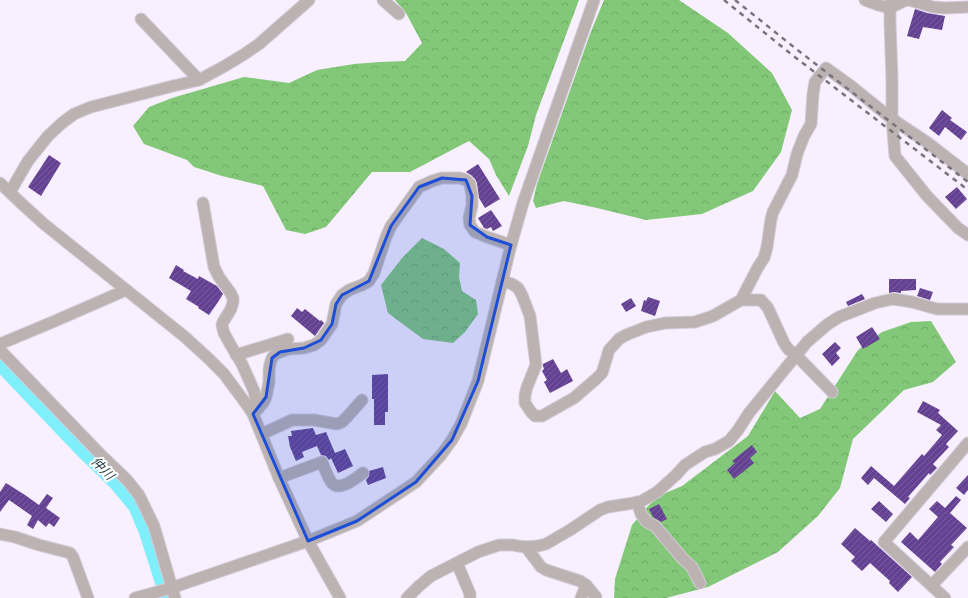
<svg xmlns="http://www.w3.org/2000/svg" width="968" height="598" font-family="'Noto Serif','Noto Sans JP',serif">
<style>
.forest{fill:url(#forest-crowns)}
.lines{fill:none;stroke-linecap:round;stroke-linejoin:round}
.river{stroke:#7feffb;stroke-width:16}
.building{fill:url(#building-hatch)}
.minor-casing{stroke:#d2cbd8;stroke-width:13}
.minor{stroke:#bcb2b1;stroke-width:11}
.rail{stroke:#79737d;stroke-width:2.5;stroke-dasharray:5 5;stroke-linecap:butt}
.marked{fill:#1d4ed8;fill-opacity:0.2;stroke:#1d4ed8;stroke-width:3;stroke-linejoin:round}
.labels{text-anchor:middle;stroke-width:4;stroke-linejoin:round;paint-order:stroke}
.water-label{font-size:13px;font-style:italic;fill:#284245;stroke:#fff}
</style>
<defs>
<pattern id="forest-crowns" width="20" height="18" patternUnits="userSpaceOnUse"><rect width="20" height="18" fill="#83c879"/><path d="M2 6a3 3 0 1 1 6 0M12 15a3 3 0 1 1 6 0" fill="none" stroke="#70aa68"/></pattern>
<pattern id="building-hatch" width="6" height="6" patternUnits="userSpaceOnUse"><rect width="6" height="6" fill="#644192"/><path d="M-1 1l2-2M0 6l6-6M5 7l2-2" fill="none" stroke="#785e9b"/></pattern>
</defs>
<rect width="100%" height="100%" fill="#f8f0fe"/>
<g class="forest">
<polygon points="395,0 579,0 536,115 528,146 509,196 496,175 489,159 469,141 410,172 372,172 326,227 305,234 286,230 263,186 222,176 194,167 187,160 144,144 133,126 149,107 172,98 244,77 289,83 317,70 354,64 380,62 405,61 422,43 406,13"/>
<polygon points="604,0 679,0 728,33 772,73 792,110 781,152 753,191 702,214 646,220 597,208 564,201 536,208 533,201 537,184 590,34"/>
<polygon points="422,238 444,249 460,263 459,277 462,291 476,300 478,314 465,332 453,343 423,339 388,313 381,285 403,257"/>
<polygon points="931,321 956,362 933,382 904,390 853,439 840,488 818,516 778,552 708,587 666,598 614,598 615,579 632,525 656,497 682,486 748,436 775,391 800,418 820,409 858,350 882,332 911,322"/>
</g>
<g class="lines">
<polyline class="river" points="0,363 83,450 116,482 136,506 147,532 168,598"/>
</g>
<g class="building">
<polygon points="915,9 927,13 945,16 942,30 923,27 919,39 907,36"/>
<polygon points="942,110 952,118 950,120 967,132 961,140 945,127 939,136 929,128"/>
<polygon points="49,155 61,163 41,196 28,187"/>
<polygon points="478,164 500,199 485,208 479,198 477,183 475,179 471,175 466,172"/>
<polygon points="957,187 967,199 956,209 945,197"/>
<polygon points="491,210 502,226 493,231 491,227 487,229 484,228 478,218"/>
<polygon points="176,265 184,270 183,271 198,279 199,276 217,286 223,294 218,302 209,315 198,308 199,307 186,299 191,291 169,278"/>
<polygon points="889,279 916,279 916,290 901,291 901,293 894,292 889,293"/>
<polygon points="920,288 933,292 930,300 917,296"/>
<polygon points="862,294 865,299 848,306 846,302"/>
<polygon points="648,297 660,301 655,316 641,311 644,300 646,301"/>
<polygon points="631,298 636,306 626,312 621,304"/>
<polygon points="297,308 302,312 305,309 320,321 321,320 324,323 315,336 291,316"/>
<polygon points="872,327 880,339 863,349 856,337"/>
<polygon points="835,342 841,348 836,353 840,358 832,366 822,354"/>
<polygon points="553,359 561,373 567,369 573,381 550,393 544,382 547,380 542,371 544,369 543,366 543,364"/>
<polygon points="388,374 388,412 385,412 385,425 374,425 374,399 372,399 372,375"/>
<polygon points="923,401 940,410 938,413 958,431 946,444 949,447 933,464 937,468 930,475 929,473 908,497 910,498 905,504 874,478 868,485 861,478 871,466 894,486 922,454 924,456 942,435 936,430 941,425 917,412"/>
<polygon points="313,428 316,435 326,432 335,453 345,449 353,466 338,473 331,458 329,460 326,456 321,455 317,446 302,452 304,457 296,461 290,447 288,436 292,436 291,431"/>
<polygon points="752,445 757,452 750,458 754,463 734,479 727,470 735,463 732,461"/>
<polygon points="383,467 386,478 368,485 366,480 369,476 369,471"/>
<polygon points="968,475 968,490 964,495 956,488"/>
<polygon points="6,483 25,495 39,505 47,494 53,498 46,508 60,518 54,527 49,523 46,527 38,520 33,529 27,525 32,516 9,500 0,512 0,492"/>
<polygon points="956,496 961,500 950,513 967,528 951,545 954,547 940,562 942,564 935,572 901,542 910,532 918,540 938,517 929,509 937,501 945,508"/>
<polygon points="879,501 893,514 886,522 871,509"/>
<polygon points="659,504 667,519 661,522 653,517 649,509"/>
<polygon points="855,528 870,541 871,540 912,577 898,592 889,583 890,581 870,563 862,571 851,561 855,557 841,544"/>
</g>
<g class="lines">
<g class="minor-casing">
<g id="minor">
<polyline points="383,0 399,14"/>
<polyline points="865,0 878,5 890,8 904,1 909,0 933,7 945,8 968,7"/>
<polyline points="892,0 890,8 890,23 892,78 892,119 895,156 927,196 958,228 968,235"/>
<polyline points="141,19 199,80"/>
<polyline points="0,183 22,204 44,224 185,337 209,359 224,374 247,405 253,414 279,478 308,541 340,598"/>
<polyline points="10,192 28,161 48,136 62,123 74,114 91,107 173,86 199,80 223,67 243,55 259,44 309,0"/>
<polyline points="203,203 214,267 219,277 230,292 233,298 233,302 231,309 223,322 222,325 224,333 230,344 242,364 254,391 258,409"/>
<polyline points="502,281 512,284 518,288 522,295 530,316 536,365 527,387 525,395 525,403 531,412 535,416 542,416 574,398 596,379 602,373 603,370 609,350 619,339 626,335 646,327 665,323 695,322 713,316 741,300 758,267 764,258 767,247 771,219 773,212 792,175 797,154 804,136 811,124 813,94 815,82 826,68 851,86 892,119 928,143 968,174"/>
<polyline points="741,300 761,300 768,308 784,343 788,349 796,355 832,392"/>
<polyline points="0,344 55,321 126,290"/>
<polyline points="0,350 102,456 127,480 139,495 154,526 175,598"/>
<polyline points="236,355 288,339"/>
<polyline points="253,414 263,403 266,397 269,382 269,370 270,364 272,358 275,354 289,349 304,348 314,345 321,340 332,324 336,304 342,295 349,290 362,285 369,281 374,273 386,237 391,226 419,187 432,181 442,178 460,178 466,180 470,184 472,196 472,206 469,218 470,225 475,232 487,237 511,245"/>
<polyline points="262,434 292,420 314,420 337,424 342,422 347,417 362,400"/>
<path d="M279,478l43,-16c2,5 7,18 10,21 8,9 24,-5 31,-10"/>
<polyline points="637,502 641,514 647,522 655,526 683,559 692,567 700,583"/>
<polyline points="0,534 15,537 39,545 70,553 73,557 88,598"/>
<polyline points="526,547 541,567 546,570 580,581 586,585 596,597"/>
<polyline points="457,563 470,594 470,598"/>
<polyline points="932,585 968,547"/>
<polyline points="135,598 171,588 308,541 357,521 416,482 441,455 452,440 461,424 478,381 511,245 523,203 594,0"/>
<polyline points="407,598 419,586 431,576 478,552 499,545 513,545 518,546 526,547 538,546 546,544 570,530 600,510 608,507 640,502 657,492 676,475 685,465 705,452 715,449 729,441 738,430 749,413 807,342 828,324 839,317 875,303 893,299 912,302 937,309 968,309"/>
<polyline points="581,598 586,585"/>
<polyline points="945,598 884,542 968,443"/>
</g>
</g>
<use href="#minor" class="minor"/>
<g class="rail">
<polyline points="724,0 791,54 968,190"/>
<polyline points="735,0 795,48 968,182"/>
</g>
</g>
<path class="marked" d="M442,178l24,2 6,16 -2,29 17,12 24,8 -33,136 -26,59 -36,42 -59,39 -49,20 -55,-127 13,-17 6,-39 8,-6 24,-4 17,-8 11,-16 4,-20 6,-9 27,-14 22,-55 28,-39z"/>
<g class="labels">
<g class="water-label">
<text transform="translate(103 468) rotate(46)" y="5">仲川</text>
</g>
</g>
</svg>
